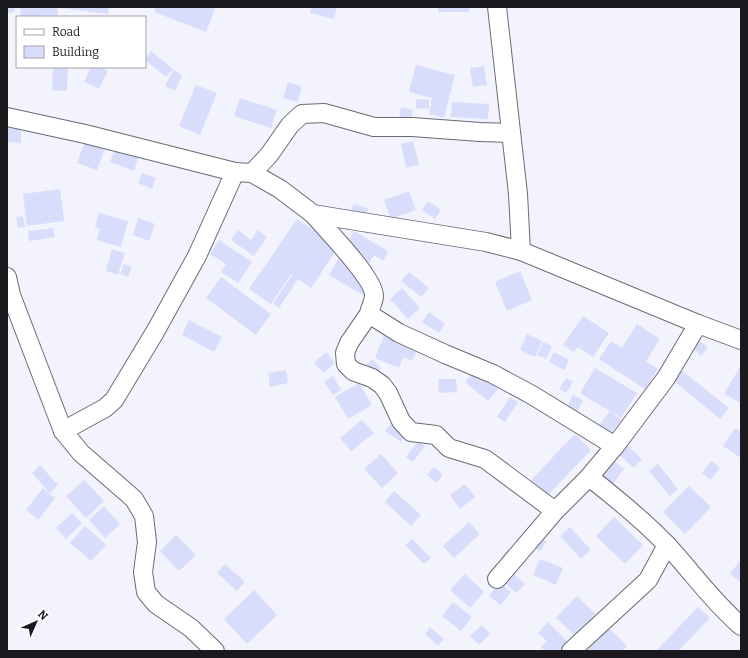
<svg xmlns="http://www.w3.org/2000/svg" width="748" height="658" font-family="Bitter,serif">
<style>
.building{fill:#d9ddfc}
.lines{fill:none;stroke-linecap:round;stroke-linejoin:round}
.minor-casing{stroke:#696b76;stroke-width:20}
.minor{stroke:#fff;stroke-width:18}
</style>
<rect width="100%" height="100%" fill="#f2f3fd"/>
<g class="building">
<polygon points="7,7 14,7 15,12 7,13"/>
<polygon points="20,7 57,7 58,15 21,17"/>
<polygon points="61,7 109,7 108,14 61,8"/>
<polygon points="156,7 211,7 215,9 206,32 154,12"/>
<polygon points="312,7 337,7 334,19 310,13"/>
<rect x="438" y="7" width="31" height="5"/>
<polygon points="151,51 173,69 166,77 145,60"/>
<polygon points="416,65 455,75 444,118 429,114 432,98 409,92"/>
<polygon points="484,66 487,85 473,87 470,68"/>
<polygon points="53,67 68,67 67,91 52,90"/>
<polygon points="91,67 99,67 108,71 99,89 84,82"/>
<polygon points="173,70 182,75 175,91 165,86"/>
<polygon points="288,82 302,87 297,102 283,98"/>
<polygon points="196,85 217,93 200,135 179,126"/>
<polygon points="240,98 277,110 271,128 234,116"/>
<polygon points="416,99 429,100 429,109 416,108"/>
<polygon points="452,102 489,104 488,119 451,117"/>
<polygon points="401,107 413,110 410,121 399,118"/>
<polygon points="7,128 21,129 21,143 7,142"/>
<polygon points="85,141 105,148 97,170 77,163"/>
<polygon points="413,141 419,165 406,168 401,144"/>
<polygon points="115,149 138,158 134,171 110,162"/>
<polygon points="142,173 156,178 152,189 138,183"/>
<polygon points="60,189 64,221 27,226 23,194"/>
<polygon points="409,191 416,210 391,219 384,200"/>
<polygon points="428,201 441,210 435,219 422,210"/>
<polygon points="353,204 368,208 365,218 350,214"/>
<polygon points="99,213 128,221 121,247 97,240 100,229 95,228"/>
<polygon points="23,216 25,227 18,228 16,217"/>
<polygon points="138,218 155,224 149,241 133,235"/>
<polygon points="297,219 324,237 344,239 311,288 298,279 279,308 273,304 292,275 291,274 271,304 249,289"/>
<polygon points="53,228 55,237 29,241 28,231"/>
<polygon points="238,230 251,240 258,230 267,237 254,256 231,240"/>
<polygon points="354,231 388,251 383,261 374,255 362,275 371,300 329,275"/>
<polygon points="219,240 252,262 238,283 221,272 226,264 210,254"/>
<polygon points="112,249 125,253 118,275 106,271"/>
<polygon points="124,264 132,267 128,277 120,274"/>
<polygon points="520,271 532,300 507,311 495,282"/>
<polygon points="409,272 429,288 421,297 401,281"/>
<polygon points="221,277 271,314 256,335 206,298"/>
<polygon points="402,288 420,308 408,319 390,299"/>
<polygon points="429,312 445,324 439,333 422,322"/>
<polygon points="583,316 609,333 593,357 578,347 574,352 563,345"/>
<polygon points="189,320 222,337 214,352 182,335"/>
<polygon points="637,324 660,339 646,361 658,369 645,389 599,359 611,341 622,348"/>
<polygon points="527,334 542,341 535,357 520,350"/>
<polygon points="384,336 417,350 412,361 403,357 399,368 375,358"/>
<polygon points="700,341 708,348 701,356 693,349"/>
<polygon points="543,342 552,346 546,359 537,355"/>
<polygon points="326,352 335,363 324,373 314,363"/>
<polygon points="554,352 569,360 564,370 549,362"/>
<polygon points="372,359 381,368 375,375 366,366"/>
<polygon points="741,365 741,403 724,394"/>
<polygon points="595,368 637,393 621,418 580,393"/>
<polygon points="286,370 288,383 270,387 268,373"/>
<polygon points="475,370 498,389 488,401 465,382"/>
<polygon points="681,370 729,408 720,419 673,380"/>
<polygon points="333,376 341,390 333,395 324,382"/>
<polygon points="566,378 573,382 566,393 559,389"/>
<polygon points="438,379 456,379 457,392 439,393"/>
<polygon points="359,383 372,405 348,419 335,397"/>
<polygon points="573,395 583,400 577,412 567,407"/>
<polygon points="510,397 518,402 505,422 497,417"/>
<polygon points="610,411 621,420 609,435 598,427"/>
<polygon points="362,420 374,433 351,451 340,438"/>
<polygon points="392,422 407,433 401,442 385,431"/>
<polygon points="735,428 741,432 741,458 723,446"/>
<polygon points="575,434 591,450 544,499 528,483"/>
<polygon points="418,441 425,446 413,462 406,457"/>
<polygon points="625,443 642,459 634,468 617,453"/>
<polygon points="381,454 398,473 382,488 364,469"/>
<polygon points="613,460 624,469 613,484 602,476"/>
<polygon points="711,461 720,468 710,480 702,473"/>
<polygon points="658,464 678,489 670,496 649,471"/>
<polygon points="40,465 58,485 50,493 32,473"/>
<polygon points="434,467 443,475 436,483 427,475"/>
<polygon points="84,480 104,501 86,518 66,496"/>
<polygon points="465,484 475,497 460,509 450,495"/>
<polygon points="689,486 711,507 685,534 663,512"/>
<polygon points="43,488 55,498 38,520 26,510"/>
<polygon points="394,491 421,515 411,526 385,502"/>
<polygon points="104,506 120,524 105,538 89,520"/>
<polygon points="72,513 82,523 66,539 56,528"/>
<polygon points="614,517 643,545 625,564 596,536"/>
<polygon points="469,522 480,534 454,558 443,546"/>
<polygon points="85,526 106,545 91,561 70,543"/>
<polygon points="570,527 591,550 581,559 560,536"/>
<polygon points="176,535 196,555 179,571 160,551"/>
<polygon points="541,537 547,542 540,551 533,547"/>
<polygon points="412,539 431,558 424,564 405,545"/>
<polygon points="540,559 563,568 556,585 533,575"/>
<polygon points="741,559 741,582 730,574"/>
<polygon points="225,564 245,582 237,591 217,573"/>
<polygon points="510,570 525,584 516,593 501,579"/>
<polygon points="465,574 484,592 470,608 450,590"/>
<polygon points="499,582 511,592 501,605 489,596"/>
<polygon points="254,590 277,615 247,644 224,619"/>
<polygon points="577,596 602,620 582,642 556,618"/>
<polygon points="453,602 472,617 461,631 442,616"/>
<polygon points="698,607 710,618 678,651 656,651"/>
<polygon points="548,622 574,648 571,651 545,651 541,647 547,641 538,633"/>
<polygon points="482,625 490,634 479,645 470,636"/>
<polygon points="430,627 444,639 438,646 425,634"/>
<polygon points="609,628 627,646 622,651 587,651"/>
</g>
<g class="lines">
<g class="minor-casing">
<g id="minor">
<polyline points="497,7 518,194 521,251"/>
<polyline points="7,117 85,134 235,172 252,173 280,189 313,214 486,242 521,251 698,324 741,340"/>
<polyline points="252,173 269,155 290,125 302,114 324,113 374,127 412,127 480,132 511,133"/>
<path d="M313,214c12,14 62,65 61,82 0,5 -4,12 -5,18l30,19 46,21 48,20 39,21 83,51"/>
<polyline points="7,277 11,295 63,431 81,453 134,499 144,516 147,542 143,572 146,592 156,604 191,628 215,651"/>
<polyline points="369,314 349,343 345,353 346,364 353,371 372,378 382,385 388,393 401,421 411,432 436,435 449,448 485,459 555,511"/>
<polyline points="63,431 105,408 114,400 155,332 197,256 235,172"/>
<path d="M589,477c27,21 54,43 78,68 25,27 46,57 74,81"/>
<polyline points="497,579 555,511 589,477 615,446 666,378 698,324"/>
<polyline points="571,651 648,580 667,545"/>
</g>
</g>
<use href="#minor" class="minor"/>
</g>
<rect width="748" height="658" fill="none" stroke="#1a1a1e" stroke-width="16"/>
<rect x="16" y="16" width="130" height="52" fill="#ffffff" stroke="#a3a3a5"/>
<rect x="24" y="29" width="20" height="6" fill="#ffffff" stroke="#a3a3a5"/>
<text x="52" y="36" font-size="12" fill="#1a1a1e">Road</text>
<rect x="24" y="46" width="20" height="12" fill="#d9ddfc" stroke="#a3a3a5"/>
<text x="52" y="56" font-size="12" fill="#1a1a1e">Building</text>
<g transform="translate(36 622) rotate(45)" stroke="#ffffff" stroke-width="3" paint-order="stroke">
<path d="M0-3L7 15L0 10L-7 15Z" fill="#1a1a1e"/>
<text y="-6" font-size="11" font-weight="bold" text-anchor="middle" fill="#1a1a1e">N</text>
</g>
</svg>
